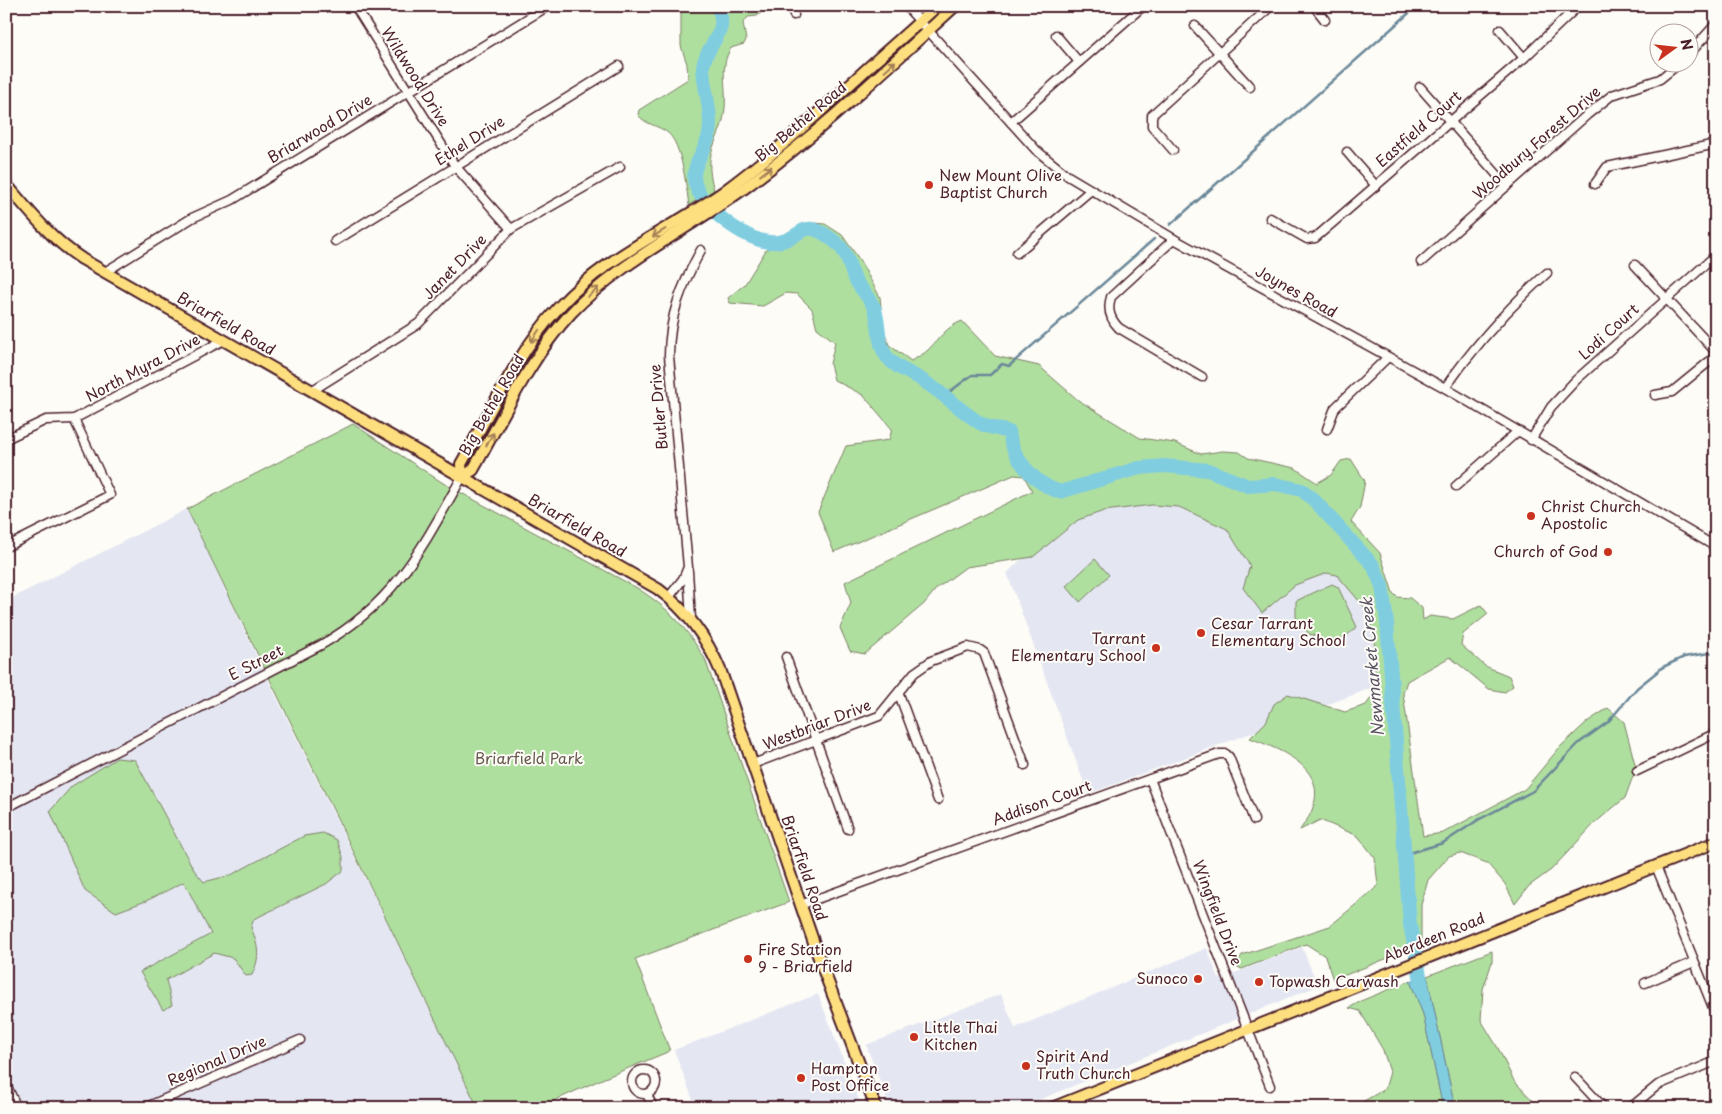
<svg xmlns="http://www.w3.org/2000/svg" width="1722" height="1114" font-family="'Playpen Sans',sans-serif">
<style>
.built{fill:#e4e7f2}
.green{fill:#afdf9f;stroke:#7c7f65}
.water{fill:#81cde0;stroke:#6b8798}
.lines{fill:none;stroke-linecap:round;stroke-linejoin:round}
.stream{stroke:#6b8798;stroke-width:2.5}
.river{stroke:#81cde0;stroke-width:14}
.minor-casing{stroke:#4a1f2b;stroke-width:11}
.major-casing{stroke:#4a1f2b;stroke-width:14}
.minor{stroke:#fdfcf7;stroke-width:8}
.major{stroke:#fedf80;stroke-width:10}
.oneway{stroke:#a47f56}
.poi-dot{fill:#c8321e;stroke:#fdfcf7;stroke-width:2}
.labels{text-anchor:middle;stroke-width:4;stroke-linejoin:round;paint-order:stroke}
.street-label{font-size:15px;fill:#4a1f2b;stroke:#fdfcf7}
.poi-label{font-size:15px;fill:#4a1f2b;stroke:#fdfcf7;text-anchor:start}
.park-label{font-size:15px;fill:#68594e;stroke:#fdfcf7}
.water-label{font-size:16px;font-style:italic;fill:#5a5361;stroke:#fdfcf7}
</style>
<rect width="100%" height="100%" fill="#fdfcf7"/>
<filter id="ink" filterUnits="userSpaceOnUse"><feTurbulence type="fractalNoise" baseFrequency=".02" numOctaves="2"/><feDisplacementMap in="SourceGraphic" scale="10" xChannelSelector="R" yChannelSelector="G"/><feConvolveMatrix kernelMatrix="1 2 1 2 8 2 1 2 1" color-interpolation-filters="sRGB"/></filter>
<g filter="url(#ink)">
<g class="built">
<polygon points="1153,494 1368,579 1377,686 1088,794 1007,573 1064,519"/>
<polygon points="187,509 270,684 478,1108 6,1108 6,601"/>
<polygon points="1302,947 1318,986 1019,1108 890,1108 866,1045 1001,994 1015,1028 1207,948 1219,979"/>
<polygon points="818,994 862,1108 696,1108 674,1050"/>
</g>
<g class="green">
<path d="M681,6h78l2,7 -4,3 -9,1 -5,6 3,17 -2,4 -13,4c-12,19 -4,38 -6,60 -3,35 -24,39 -11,82l-25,15c-3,-19 -7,-60 -21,-72 -10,-8 -22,-8 -30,-18l1,-5 49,-31 -1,-15 -6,-18z"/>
<path d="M815,223l10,1 17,11 17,24 21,38 3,31 6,17 22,16c5,-3 13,-7 17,-11 11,-11 18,-23 34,-29l33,35 44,10 39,34 62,38 35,5 26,11 22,-3 16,1 9,6 47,10 22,15 14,-8 10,-14 10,-2 14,22 -5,26 -9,15 29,31 13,40 4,4 13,1 12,10 1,12 7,-4 23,3 28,-14 7,9 -25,20 -2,11 24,21 24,10 4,10 -8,6 -16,-3 -39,-32 -43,24 -4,12 20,143 20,-3 82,-44 35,-42 27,-25 21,-14 16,14 12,46 -11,30 -29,24 -45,48 -22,16 -14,18 -10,-20 -18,-21 -27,-10 -11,3 -21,24 -7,25v35l-18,12 -70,28 -8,-24 -19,-12 -64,25 -7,-3 7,-11 88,-29 48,-40 -3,-28 -17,-22 -38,-16 -20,10c4,-7 10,-13 12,-20 17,-42 -31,-60 -62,-72l16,-16 8,-18 14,-10 57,18 21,-7 10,-14 -2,-56 -8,-26 -29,-34 -10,-2 -32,12 -33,28 -19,-25 7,-22 -23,-37 -48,-22 -27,-2 -48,6 -26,9 -45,37 -67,10 -30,22 -12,15 -59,50 -15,-3 -10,-23 11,-25 -6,-21 187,-91 -8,-15 -10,-1 -180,77 -16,-40 28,-66 43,-6 3,-11 -29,-34 -29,-15 -4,-16 5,-22 -18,-14 -5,-19 -15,-15 -11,-1 -23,13 -33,-3 -2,-5 17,-14 21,-34 22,-17z"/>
<path d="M353,424l90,59 194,105c34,22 47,37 68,71l84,243 -154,57 35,92 -68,28 -64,29h-60l-291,-599z"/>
<polygon points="1095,559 1109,575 1080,602 1066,586"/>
<polygon points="1332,584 1338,587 1357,627 1345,637 1329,641 1309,634 1296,617 1296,601"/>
<path d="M117,758l18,2 59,110 10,12 27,-7 73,-39 19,-3 14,7 6,17v14l-17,13 -72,35 -3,8c7,19 10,29 1,48l-6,1 -13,-18 -19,-5 -48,27 6,25 -9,5 -23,-38 71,-38 -27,-52 -38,19 -30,11 -31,-21 -35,-80 22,-25z"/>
<polygon points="1492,951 1492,962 1483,989 1481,1020 1498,1048 1514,1081 1540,1108 1455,1108 1427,976"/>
<polygon points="1410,981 1423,1014 1443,1108 1345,1108 1357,1105 1385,1089 1390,1072 1383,1050 1360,1011 1349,1008 1363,1000"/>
</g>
<polygon class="water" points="1427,976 1455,1108 1443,1108 1423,1014 1410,981"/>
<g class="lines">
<g class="stream">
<polyline points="1170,225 1417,6"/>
<polyline points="944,396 972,375 990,375 1002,364 1009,366 1154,239"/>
<polyline points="1406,854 1443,843 1478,820 1533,791 1579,743 1608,722 1637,688 1663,667 1684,657 1716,652"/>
</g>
<path class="river" d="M717,6c14,27 -10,36 -14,60 0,22 10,46 6,68 -4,20 -23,36 -11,57 12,23 53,54 80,51 25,-3 23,-27 55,-2 17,13 14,25 23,41 6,10 15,18 19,29 5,15 2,34 12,47 10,13 26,16 38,25 19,12 36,29 55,41 8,5 20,6 29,9 3,27 26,52 51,60l79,-24 25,-2 44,4 40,16 27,-2 27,6 12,10 59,65 9,21 5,37 23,302 14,71"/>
<g class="minor-casing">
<g id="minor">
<polyline points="355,6 455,166 511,229"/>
<polyline points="792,6 794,15"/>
<polyline points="906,6 1036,150 1068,176 1174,239 1445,388 1716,547"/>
<polyline points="1314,6 1325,20"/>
<polyline points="1195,26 1250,87"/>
<polyline points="1500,30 1524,58"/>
<polyline points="1056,35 1079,62"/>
<polyline points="1690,53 1716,24"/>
<polyline points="1420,87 1507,186"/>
<polyline points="1011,122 1143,6"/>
<polyline points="1173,150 1152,126 1152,115 1271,6"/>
<polyline points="1347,152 1376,186"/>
<polyline points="1595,184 1607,167 1716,144"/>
<polyline points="1270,218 1307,239 1315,238 1524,58 1578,6"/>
<path d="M1174,239l-63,58c-4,13 -1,22 8,31l83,49"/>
<polyline points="335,241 619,66"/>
<polyline points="1017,253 1091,190"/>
<polyline points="1421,262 1587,115 1612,95 1660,79 1681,62"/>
<polyline points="1635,265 1716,352"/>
<polyline points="105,272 192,218 232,200 548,6"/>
<path d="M1445,388c30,-43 63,-80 102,-115"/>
<polyline points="313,390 418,324 511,229 620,167"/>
<polyline points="1655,395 1672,392 1716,356"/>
<polyline points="1327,429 1335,408 1387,358"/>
<polyline points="6,439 46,420 74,419 224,340"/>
<polyline points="1531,440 1551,407 1576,380 1716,255"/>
<polyline points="1456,486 1517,432"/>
<polyline points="6,547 110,495 74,419"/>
<polyline points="688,571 691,619"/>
<path d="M669,597l14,-18 5,-12 -19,-211c0,-41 13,-71 32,-106"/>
<polyline points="786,657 848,829"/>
<polyline points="899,694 938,800"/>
<polyline points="753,764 879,716 914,673 931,661 968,647 980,650 984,653 1025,765"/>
<polyline points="1637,771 1716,733"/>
<polyline points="1150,779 1270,1086"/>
<path d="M6,808l315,-163c74,-42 101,-97 141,-168"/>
<polyline points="1656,866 1716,1015"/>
<polyline points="800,905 1219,754 1226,754 1229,757 1254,820"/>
<polyline points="1645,983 1694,962"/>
<circle cx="644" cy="1082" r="12"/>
<polyline points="1575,1077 1604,1108"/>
<polyline points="6,1084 17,1108"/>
<polyline points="647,1094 653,1108"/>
<polyline points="144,1108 300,1040"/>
<polyline points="1630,1108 1658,1085 1716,1061"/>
</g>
</g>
<g class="major-casing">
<g id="major">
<path d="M6,184c24,28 45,55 76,75l576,330c30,22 49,49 63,83l99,289 56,147"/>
<path d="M462,477l11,-7c30,-53 57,-112 98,-157 49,-52 118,-84 175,-126 74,-55 141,-119 209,-181"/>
<path d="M462,477l-1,-13c30,-53 57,-113 98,-157 45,-50 110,-77 164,-115 48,-35 91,-75 135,-115 26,-24 53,-47 79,-71"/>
<polyline points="1052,1108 1716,842"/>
</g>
</g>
<use href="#minor" class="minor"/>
<use href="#major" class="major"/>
</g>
<defs><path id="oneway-shaft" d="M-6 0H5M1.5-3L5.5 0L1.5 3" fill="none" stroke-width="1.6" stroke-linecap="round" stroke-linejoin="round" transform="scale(1.25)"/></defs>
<g class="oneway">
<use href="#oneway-shaft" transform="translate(890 66) rotate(-42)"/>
<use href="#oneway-shaft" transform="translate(766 171) rotate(-38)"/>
<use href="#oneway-shaft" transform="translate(659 233) rotate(149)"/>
<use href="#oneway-shaft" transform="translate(593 292) rotate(-41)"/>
<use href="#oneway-shaft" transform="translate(535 336) rotate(124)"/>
<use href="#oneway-shaft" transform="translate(490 439) rotate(-60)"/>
</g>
</g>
<g class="poi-dot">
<circle cx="929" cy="185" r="5"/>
<circle cx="1531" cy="516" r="5"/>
<circle cx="1608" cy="552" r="5"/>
<circle cx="1201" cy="633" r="5"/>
<circle cx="1156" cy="648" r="5"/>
<circle cx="748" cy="959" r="5"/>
<circle cx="1198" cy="979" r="5"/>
<circle cx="1259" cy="982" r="5"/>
<circle cx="914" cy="1037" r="5"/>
<circle cx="1026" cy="1066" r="5"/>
<circle cx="801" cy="1078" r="5"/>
</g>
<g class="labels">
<g class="street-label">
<text transform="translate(415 77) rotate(58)" y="5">Wildwood Drive</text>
<text transform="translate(801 122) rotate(-40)" y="5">Big Bethel Road</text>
<text transform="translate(320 129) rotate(-31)" y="5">Briarwood Drive</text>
<text transform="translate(1419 129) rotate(-41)" y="5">Eastfield Court</text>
<text transform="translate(470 141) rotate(-32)" y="5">Ethel Drive</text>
<text transform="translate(1537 143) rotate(-41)" y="5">Woodbury Forest Drive</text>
<text transform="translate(455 267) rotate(-46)" y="5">Janet Drive</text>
<text transform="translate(1296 292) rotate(29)" y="5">Joynes Road</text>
<text transform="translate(226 324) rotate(30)" y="5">Briarfield Road</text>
<text transform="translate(1609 332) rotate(-42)" y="5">Lodi Court</text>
<text transform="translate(143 368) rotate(-28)" y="5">North Myra Drive</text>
<text transform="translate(492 405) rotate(-60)" y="5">Big Bethel Road</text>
<text transform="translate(659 407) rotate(-95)" y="5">Butler Drive</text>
<text transform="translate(577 526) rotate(30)" y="5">Briarfield Road</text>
<text transform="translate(256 663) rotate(-27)" y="5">E Street</text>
<text transform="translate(817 725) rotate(-21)" y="5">Westbriar Drive</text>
<text transform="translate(1042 803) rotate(-20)" y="5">Addison Court</text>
<text transform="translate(804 868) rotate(71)" y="5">Briarfield Road</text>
<text transform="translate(1217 913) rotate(69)" y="5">Wingfield Drive</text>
<text transform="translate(1434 938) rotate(-22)" y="5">Aberdeen Road</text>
<text transform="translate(217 1061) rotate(-23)" y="5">Regional Drive</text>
</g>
<g class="poi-label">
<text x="939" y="181">New Mount Olive<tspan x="939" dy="17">Baptist Church</tspan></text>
<text x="1541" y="512">Christ Church<tspan x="1541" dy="17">Apostolic</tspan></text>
<text x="1598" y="557" text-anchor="end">Church of God</text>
<text x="1211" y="629">Cesar Tarrant<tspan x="1211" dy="17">Elementary School</tspan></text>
<text x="1146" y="644" text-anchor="end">Tarrant<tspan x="1146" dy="17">Elementary School</tspan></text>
<text x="758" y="955">Fire Station<tspan x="758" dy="17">9 - Briarfield</tspan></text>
<text x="1188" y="984" text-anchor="end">Sunoco</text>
<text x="1269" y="987">Topwash Carwash</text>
<text x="924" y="1033">Little Thai<tspan x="924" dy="17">Kitchen</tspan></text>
<text x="1036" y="1062">Spirit And<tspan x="1036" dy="17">Truth Church</tspan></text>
<text x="811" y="1074">Hampton<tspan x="811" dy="17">Post Office</tspan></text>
</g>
<g class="park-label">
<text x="529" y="764">Briarfield Park</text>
</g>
<g class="water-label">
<text transform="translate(1372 667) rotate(-95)" y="6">Newmarket Creek</text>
</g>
</g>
<rect width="1722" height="1114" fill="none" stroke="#fdfcf7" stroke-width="25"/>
<rect x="12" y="12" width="1697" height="1089" fill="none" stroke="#4a1f2b" stroke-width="2" filter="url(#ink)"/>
<g transform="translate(1674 48) rotate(75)"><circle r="24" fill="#fdfcf7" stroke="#b5a4a5"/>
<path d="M0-4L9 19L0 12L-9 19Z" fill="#c8321e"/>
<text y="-8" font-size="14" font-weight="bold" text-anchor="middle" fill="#4a1f2b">N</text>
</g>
</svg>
